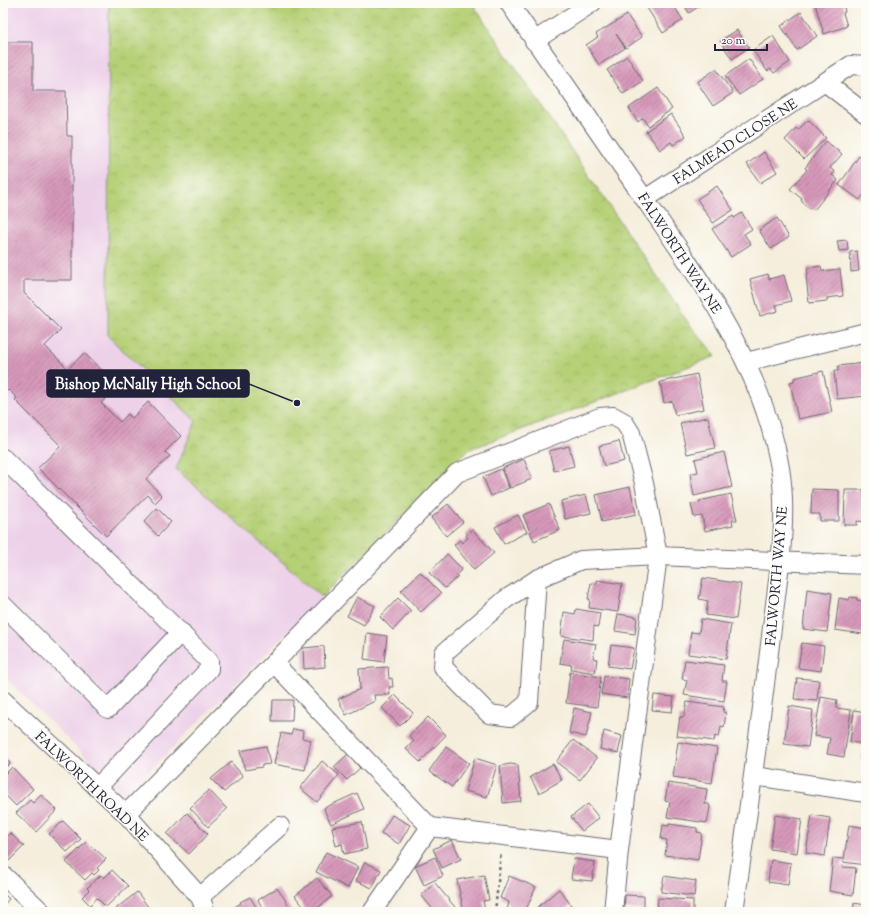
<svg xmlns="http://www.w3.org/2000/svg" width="869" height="915" font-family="'Sorts Mill Goudy',serif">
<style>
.built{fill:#edd1e9}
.park{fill:url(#park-crowns);stroke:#6c7958}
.building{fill:url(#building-hatch)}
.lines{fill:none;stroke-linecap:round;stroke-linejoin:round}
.minor-casing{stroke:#6c6973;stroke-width:20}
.path{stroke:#6c6973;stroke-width:2.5;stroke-dasharray:3 3;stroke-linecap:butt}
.minor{stroke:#fff;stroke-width:18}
.labels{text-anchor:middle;stroke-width:3;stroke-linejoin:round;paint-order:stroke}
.street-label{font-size:14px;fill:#22223b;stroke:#fdfcf7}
.leader{fill:none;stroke:#22223b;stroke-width:1.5}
.callout-dot{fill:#22223b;stroke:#fdfcf7;stroke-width:1.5}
.callout{fill:#22223b;stroke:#22223b;stroke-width:1.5}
.callout-label{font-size:15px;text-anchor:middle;font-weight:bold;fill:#fff}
</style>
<defs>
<pattern id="park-crowns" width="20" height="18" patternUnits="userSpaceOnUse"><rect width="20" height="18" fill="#b5d076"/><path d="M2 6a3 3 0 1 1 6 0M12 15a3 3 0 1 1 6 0" fill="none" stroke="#9bb267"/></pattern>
<pattern id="building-hatch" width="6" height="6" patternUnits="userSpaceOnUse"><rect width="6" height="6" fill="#d798ba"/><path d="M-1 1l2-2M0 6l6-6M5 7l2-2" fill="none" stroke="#ae7c98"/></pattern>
</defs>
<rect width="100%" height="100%" fill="#fdfcf7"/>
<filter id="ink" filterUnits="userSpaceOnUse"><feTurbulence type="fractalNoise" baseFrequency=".025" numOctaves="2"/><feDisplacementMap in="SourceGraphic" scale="8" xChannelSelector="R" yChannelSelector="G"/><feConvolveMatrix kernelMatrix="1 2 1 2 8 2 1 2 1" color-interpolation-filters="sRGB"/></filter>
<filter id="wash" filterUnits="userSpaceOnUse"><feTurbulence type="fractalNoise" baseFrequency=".012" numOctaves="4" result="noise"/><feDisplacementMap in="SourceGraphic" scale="16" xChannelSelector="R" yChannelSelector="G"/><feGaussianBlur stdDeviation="0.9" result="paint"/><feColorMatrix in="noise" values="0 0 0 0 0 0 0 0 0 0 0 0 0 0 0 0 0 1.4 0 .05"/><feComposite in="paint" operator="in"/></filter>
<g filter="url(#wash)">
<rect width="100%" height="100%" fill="#f5eedc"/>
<polygon class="built" points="3,3 472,3 689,324 716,356 468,450 125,796 3,675"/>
<polygon class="park" points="109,3 472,3 689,324 716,356 468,450 322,597 176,469 196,421 108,336"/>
<g id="blocks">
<g class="building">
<polygon points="655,3 672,3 683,20 663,33 647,8"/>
<polygon points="683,3 704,3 689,13"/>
<polygon points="819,3 843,3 845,12 843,13 847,26 824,34 815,4"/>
<polygon points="801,12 817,36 797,50 781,26"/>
<polygon points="627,15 642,37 626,48 616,34 625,48 599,65 586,45 598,37 596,34"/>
<polygon points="737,30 749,47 732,59 720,41"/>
<polygon points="773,36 790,62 774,73 771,69 767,71 753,50"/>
<polygon points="3,42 33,42 33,91 66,91 67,136 72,136 72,280 24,280 24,293 61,330 45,346 68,369 84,353 118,386 101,403 120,422 128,414 132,418 148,402 181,436 165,452 170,456 146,479 162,496 155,503 148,495 106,536 38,468 61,446 15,400 17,398 9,390 8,391 5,389 3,391"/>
<polygon points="627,56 643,81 623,94 607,70"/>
<polygon points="749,59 763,79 739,95 725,76"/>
<polygon points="716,69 733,93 713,106 697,82"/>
<polygon points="658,88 672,109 648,126 643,118 638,122 629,108"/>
<polygon points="671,114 686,136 673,145 671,142 660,150 646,131"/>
<polygon points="808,120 826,138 804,159 785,140 796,128 798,130"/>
<polygon points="826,141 842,154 830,168 835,172 832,175 838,180 814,210 811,208 810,209 803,203 801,200 802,199 790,189 807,170 805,168"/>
<polygon points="764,152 777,172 760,183 747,164"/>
<polygon points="859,156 866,161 866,191 860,200 839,185"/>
<polygon points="717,186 733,210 713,223 697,199"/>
<polygon points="742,213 752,229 744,234 751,244 731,257 712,229 733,216 734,218"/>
<polygon points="777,218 789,237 771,249 759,230"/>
<polygon points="847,240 848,250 839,251 837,241"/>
<polygon points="857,251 859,271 851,272 850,252"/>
<polygon points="821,266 822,271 840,269 843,296 827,298 827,301 809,303 806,276 808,275 807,268"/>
<polygon points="865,266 866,266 866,292 863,291"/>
<polygon points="768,274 769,279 784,275 791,301 776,305 778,311 760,316 750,279"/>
<polygon points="864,363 866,379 866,396 837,399 834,371 838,371 838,366"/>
<polygon points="823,371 832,412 798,419 790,382 794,381 794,378"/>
<polygon points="697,374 704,409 675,415 672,401 664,403 660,382"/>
<polygon points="708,417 715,448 687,454 680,423"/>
<polygon points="619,441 624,461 604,466 599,446"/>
<polygon points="569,446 574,466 554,471 549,451"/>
<polygon points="724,452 732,487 694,496 690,474 698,472 695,459"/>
<polygon points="524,459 532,479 510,488 503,468"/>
<polygon points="501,469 509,488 491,496 483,477"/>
<polygon points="630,487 636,514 602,522 596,495"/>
<polygon points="812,489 839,490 839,521 820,521 820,514 811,514"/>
<polygon points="845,490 864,490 864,499 866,499 866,522 857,521 857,525 844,525"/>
<polygon points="731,494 737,520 732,520 733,525 705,531 702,516 694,517 691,504 700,503 699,501"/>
<polygon points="586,495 591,513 565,519 561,501"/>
<polygon points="448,504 463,522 446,536 431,518"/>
<polygon points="549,504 560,530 534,541 523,515"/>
<polygon points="157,508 171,522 158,536 144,522"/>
<polygon points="518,515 527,532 504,544 495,527"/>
<polygon points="472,529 494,553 474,570 454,545 460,540 462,543 468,538 466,535"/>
<polygon points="447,554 462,569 456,575 458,577 445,588 429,573"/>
<polygon points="420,572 441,593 421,612 401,591"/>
<polygon points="703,578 741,584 736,619 706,615 708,601 699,599"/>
<polygon points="597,580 622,584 618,612 589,608 590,599 588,599 591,583 597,584"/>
<polygon points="807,589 832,593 827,632 803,629"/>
<polygon points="357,597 375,606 364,625 347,616"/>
<polygon points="850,597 857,598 857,600 866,602 866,614 863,634 835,630 839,598 849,600"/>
<polygon points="398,598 411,611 393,630 380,617"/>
<polygon points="576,609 600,613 598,627 594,626 593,640 561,636 564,612 575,614"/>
<polygon points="618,614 637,617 635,634 615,631"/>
<polygon points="701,619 731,624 726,659 688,654 691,632 699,633"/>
<polygon points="367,633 387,636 384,662 364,659"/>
<polygon points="564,639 596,644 593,658 597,659 595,673 571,669 572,665 560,663"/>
<polygon points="802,643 824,646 821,671 798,668"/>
<polygon points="611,645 634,648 630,669 608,666"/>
<polygon points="324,646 325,667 304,669 303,648"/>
<polygon points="685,660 724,665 722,681 727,681 724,701 684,695 687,680 682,679"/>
<polygon points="388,667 389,679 392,678 393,687 389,687 390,695 374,695 375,701 346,715 338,699 360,689 359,669"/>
<polygon points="570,672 601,677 597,707 566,703"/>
<polygon points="604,676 629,679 627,698 601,694"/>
<polygon points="797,678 819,680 817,701 794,699"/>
<polygon points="395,695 413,713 400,726 382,708"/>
<polygon points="654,695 674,697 672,712 652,710"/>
<polygon points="821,697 837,700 836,708 851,710 844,757 827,754 830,738 814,736"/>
<polygon points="273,700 293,700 292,721 272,721"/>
<polygon points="687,702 724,707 723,712 726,713 724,727 721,726 719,737 715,736 714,741 677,736 680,717 684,717"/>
<polygon points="789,706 813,710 808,747 784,744"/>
<polygon points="574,708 592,712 586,737 569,733"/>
<polygon points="854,710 866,712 866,759 862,759 865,742 863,742 863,744 850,742"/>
<polygon points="428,717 446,735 420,762 406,749 414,741 409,736"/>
<polygon points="293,729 303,731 302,738 311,740 305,770 274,764 281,733 291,735"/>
<polygon points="604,731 622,736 618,753 600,749"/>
<polygon points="573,740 597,758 580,780 556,762"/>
<polygon points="678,742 717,748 712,783 673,777"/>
<polygon points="266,746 270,764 262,765 262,767 245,770 240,751"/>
<polygon points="446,747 469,763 452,787 429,771"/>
<polygon points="348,754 360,768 347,780 334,767"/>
<polygon points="3,756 10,763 3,770"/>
<polygon points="475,758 497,765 487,797 465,791"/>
<polygon points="322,761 339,775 317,802 300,788"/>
<polygon points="231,762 243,776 224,792 211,779"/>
<polygon points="510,764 518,765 521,801 503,803 500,766"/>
<polygon points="553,764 562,780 539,793 530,777"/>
<polygon points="12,767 33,789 16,806 3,793 3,776"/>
<polygon points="668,783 707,789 705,804 709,804 710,807 707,823 667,817 670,802 665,801"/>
<polygon points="209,790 227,809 208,827 190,808"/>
<polygon points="357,793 364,809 331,824 326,814 324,808"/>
<polygon points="41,795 57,810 36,832 16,813 30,800 33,803"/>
<polygon points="588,804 599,818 582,831 571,817"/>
<polygon points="187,813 208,834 189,854 167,834"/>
<polygon points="392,815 410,825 399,844 381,833"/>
<polygon points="775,815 802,819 797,853 770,849"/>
<polygon points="812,815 830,818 825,856 806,853"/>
<polygon points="63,821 81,839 67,852 49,834"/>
<polygon points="362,822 367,849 344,854 342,844 336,846 332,827"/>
<polygon points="669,824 697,828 697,832 702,833 698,860 665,855 667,840 661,839 663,825 669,826"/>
<polygon points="849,825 866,828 866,865 843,862 842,867 856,868 853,895 829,891 833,858 844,859"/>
<polygon points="10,833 24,846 9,861 3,855 3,841"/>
<polygon points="452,840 461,859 442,868 433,849"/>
<polygon points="86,842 93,849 94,848 106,859 97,868 99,870 94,875 92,873 85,880 66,862"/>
<polygon points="326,852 358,867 348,888 316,872"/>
<polygon points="435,857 443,876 424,885 415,866"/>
<polygon points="574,859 595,862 592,881 571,879"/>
<polygon points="771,860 791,863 788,885 768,882"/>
<polygon points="365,862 381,870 372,888 356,881"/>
<polygon points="112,870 128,886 106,907 97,898 90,905 82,897 89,890 87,888 101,875 104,878"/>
<polygon points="484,875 489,900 483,901 485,910 477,912 464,912 457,880"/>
<polygon points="509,876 536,887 525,912 514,911 512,912 507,910 509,902 500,898"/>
<polygon points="664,876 696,881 694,896 661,892"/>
<polygon points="317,878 332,896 313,912 308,912 295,896"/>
<polygon points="435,883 459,912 435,912 422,896 421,895"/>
<polygon points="277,888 284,898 292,912 265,912 258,900"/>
<polygon points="559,889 571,905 562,912 532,912"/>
<polygon points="137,892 152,912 114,912 113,911"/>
<polygon points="3,893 9,899 3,906"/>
<polygon points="625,895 644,896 644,910 624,909"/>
<polygon points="250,897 259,912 236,912 233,908 241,903 240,902"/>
<polygon points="658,898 693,900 693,912 657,912"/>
<polygon points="854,903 866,905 866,912 853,912"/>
</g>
</g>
</g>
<g filter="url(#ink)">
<use href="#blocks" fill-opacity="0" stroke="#6c6973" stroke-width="1"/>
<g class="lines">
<g class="minor-casing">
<g id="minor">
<path d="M509,3c43,63 87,125 130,188 59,85 123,173 141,277 9,53 -3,115 -9,168 -11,92 -24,184 -37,276"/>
<polyline points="534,41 592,3"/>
<polyline points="826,83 866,114"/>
<polyline points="645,199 851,65 866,66"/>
<polyline points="746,362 866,332"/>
<polyline points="3,458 209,661 209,669 97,788"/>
<polyline points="537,579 529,702 511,717 489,714 443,667 444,653 506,599 537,579 581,560 658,556 866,565"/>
<polyline points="3,605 108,709 181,632"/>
<polyline points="3,700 126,814 200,897 206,912"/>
<polyline points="754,776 866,793"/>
<polyline points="126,814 274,663"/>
<polyline points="430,827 619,850"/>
<polyline points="3,875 42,912"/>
<polyline points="200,897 280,826"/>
<polyline points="372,912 430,827 274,663 457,473 600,417 613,416 624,422 631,433 644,483 658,556 619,850 613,912"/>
</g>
</g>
<polyline class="path" points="495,912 501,853"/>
<use href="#minor" class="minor"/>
</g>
</g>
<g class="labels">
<g class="street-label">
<text transform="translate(735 141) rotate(-33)" y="5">FALMEAD CLOSE NE</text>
<text transform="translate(680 253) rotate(57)" y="5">FALWORTH WAY NE</text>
<text transform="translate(776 576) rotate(-85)" y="5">FALWORTH WAY NE</text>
<text transform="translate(92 786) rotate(44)" y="5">FALWORTH ROAD NE</text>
</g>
</g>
<path class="leader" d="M297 403L249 384"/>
<circle class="callout-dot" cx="297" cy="403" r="4"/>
<rect class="callout" x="47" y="370" width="202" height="27" rx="4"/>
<g class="callout-label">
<text x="148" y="389">Bishop McNally High School</text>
</g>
<rect width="869" height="915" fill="none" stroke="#fdfcf7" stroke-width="16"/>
<path d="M715 44v6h52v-6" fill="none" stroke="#22223b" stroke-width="2"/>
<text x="721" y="44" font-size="12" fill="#22223b" stroke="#fdfcf7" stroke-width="3" paint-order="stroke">20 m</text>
</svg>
